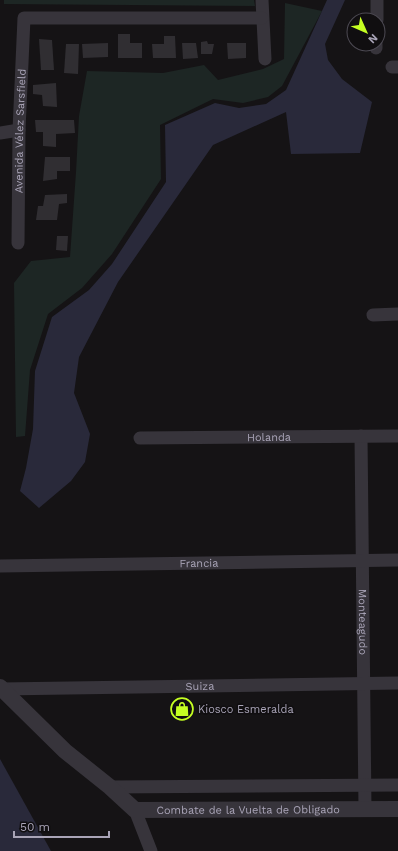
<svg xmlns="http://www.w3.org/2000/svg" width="398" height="851" font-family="'Work Sans',sans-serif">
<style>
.green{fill:#1d2624}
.water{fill:#29293a}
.building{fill:#302e32}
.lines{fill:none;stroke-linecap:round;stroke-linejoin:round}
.minor{stroke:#37343b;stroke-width:13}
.tertiary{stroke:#37343b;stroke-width:16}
.labels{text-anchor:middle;stroke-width:3;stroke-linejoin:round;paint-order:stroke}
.street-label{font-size:11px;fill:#a9a4b7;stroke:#100e10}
.poi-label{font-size:11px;fill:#a9a4b7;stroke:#100e10;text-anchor:start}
</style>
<rect width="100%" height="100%" fill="#151315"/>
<g class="green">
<polygon points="4,0 254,0 255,6 4,4"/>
<polygon points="285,3 322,11 282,86 268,97 243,103 213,99 160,125 161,179 112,254 82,288 48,314 30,370 25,436 16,437 14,283 31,261 70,257 76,172 79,116 87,71 163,73 204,65 218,80 263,69 284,59"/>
</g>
<g class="water">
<polygon points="327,0 345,0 325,44 328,60 342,79 372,102 360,153 291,154 286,112 213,145 118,282 79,357 74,393 90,434 85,462 71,481 39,508 20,491 26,468 33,429 35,371 52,317 89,290 112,264 166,182 165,125 215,103 239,108 266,104 286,90"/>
<polygon points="0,759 51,851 0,851"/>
</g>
<g class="building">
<polygon points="118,34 130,34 130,43 142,43 142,58 118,58"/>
<polygon points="164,36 175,36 176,58 153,58 152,44 164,44"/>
<polygon points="39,39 52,40 54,70 41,70"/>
<polygon points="207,41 208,44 214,44 212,54 201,54 201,42"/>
<polygon points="108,43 108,57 83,58 82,44"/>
<polygon points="182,43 196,43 198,58 183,59"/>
<polygon points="227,43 246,43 246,58 228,59"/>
<polygon points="66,44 79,44 78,74 64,73"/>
<polygon points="56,83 57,107 43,106 42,95 33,94 33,85"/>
<polygon points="35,120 74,120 75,133 56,134 56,147 43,146 43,132 36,132"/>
<polygon points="45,157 70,157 70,171 57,171 57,179 43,181"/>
<polygon points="67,194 67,203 59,204 57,220 36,220 38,206 43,206 45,195"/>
<polygon points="57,236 68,236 67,251 56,250"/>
</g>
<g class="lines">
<g class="minor">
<polyline points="262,0 265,59"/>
<polyline points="377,20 377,0"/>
<polyline points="376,48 376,44"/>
<polyline points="392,67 398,67"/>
<polyline points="0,133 19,130"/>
<path id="s1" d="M18,243l1,-113 5,-112h238"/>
<polyline points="373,315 398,314"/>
<path id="s2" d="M361,436l4,373"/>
<path id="s3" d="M140,438l258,-2"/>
<path id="s4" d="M0,566l398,-6"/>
<path id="s5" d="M1,689l397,-6"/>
<polyline points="110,787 398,785"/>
<polyline points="135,810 151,851"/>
</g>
<path class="tertiary" id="s6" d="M0,687l65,64 45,36 25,23 263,-1"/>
</g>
<defs>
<g id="shop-ring" transform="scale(1.15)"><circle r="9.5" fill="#100e10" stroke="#c5ff22" stroke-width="1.5"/><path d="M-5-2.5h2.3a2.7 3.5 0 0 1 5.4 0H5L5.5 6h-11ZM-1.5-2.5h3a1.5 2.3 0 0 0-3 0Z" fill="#c5ff22"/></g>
</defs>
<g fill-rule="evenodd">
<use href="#shop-ring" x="182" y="709"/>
</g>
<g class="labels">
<g class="street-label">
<text dy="4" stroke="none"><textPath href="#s1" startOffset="112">Avenida Vélez Sarsfield</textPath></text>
<text dy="4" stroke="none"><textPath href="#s3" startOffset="129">Holanda</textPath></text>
<text dy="4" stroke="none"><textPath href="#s4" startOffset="199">Francia</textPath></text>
<text dy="4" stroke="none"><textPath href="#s2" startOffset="186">Monteagudo</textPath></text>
<text dy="4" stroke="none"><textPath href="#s5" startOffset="199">Suiza</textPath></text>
<text dy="4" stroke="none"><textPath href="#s6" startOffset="296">Combate de la Vuelta de Obligado</textPath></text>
</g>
<g class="poi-label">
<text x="198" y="713">Kiosco Esmeralda</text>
</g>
</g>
<g transform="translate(366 32) rotate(135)"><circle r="19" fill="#100e10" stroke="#4d4a53"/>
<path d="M0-3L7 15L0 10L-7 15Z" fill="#c5ff22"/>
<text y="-6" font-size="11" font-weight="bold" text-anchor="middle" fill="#a9a4b7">N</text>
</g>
<path d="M14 831v6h95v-6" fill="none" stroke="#a9a4b7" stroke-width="2"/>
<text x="20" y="831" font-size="12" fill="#a9a4b7" stroke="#100e10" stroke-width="3" paint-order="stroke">50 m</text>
</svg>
